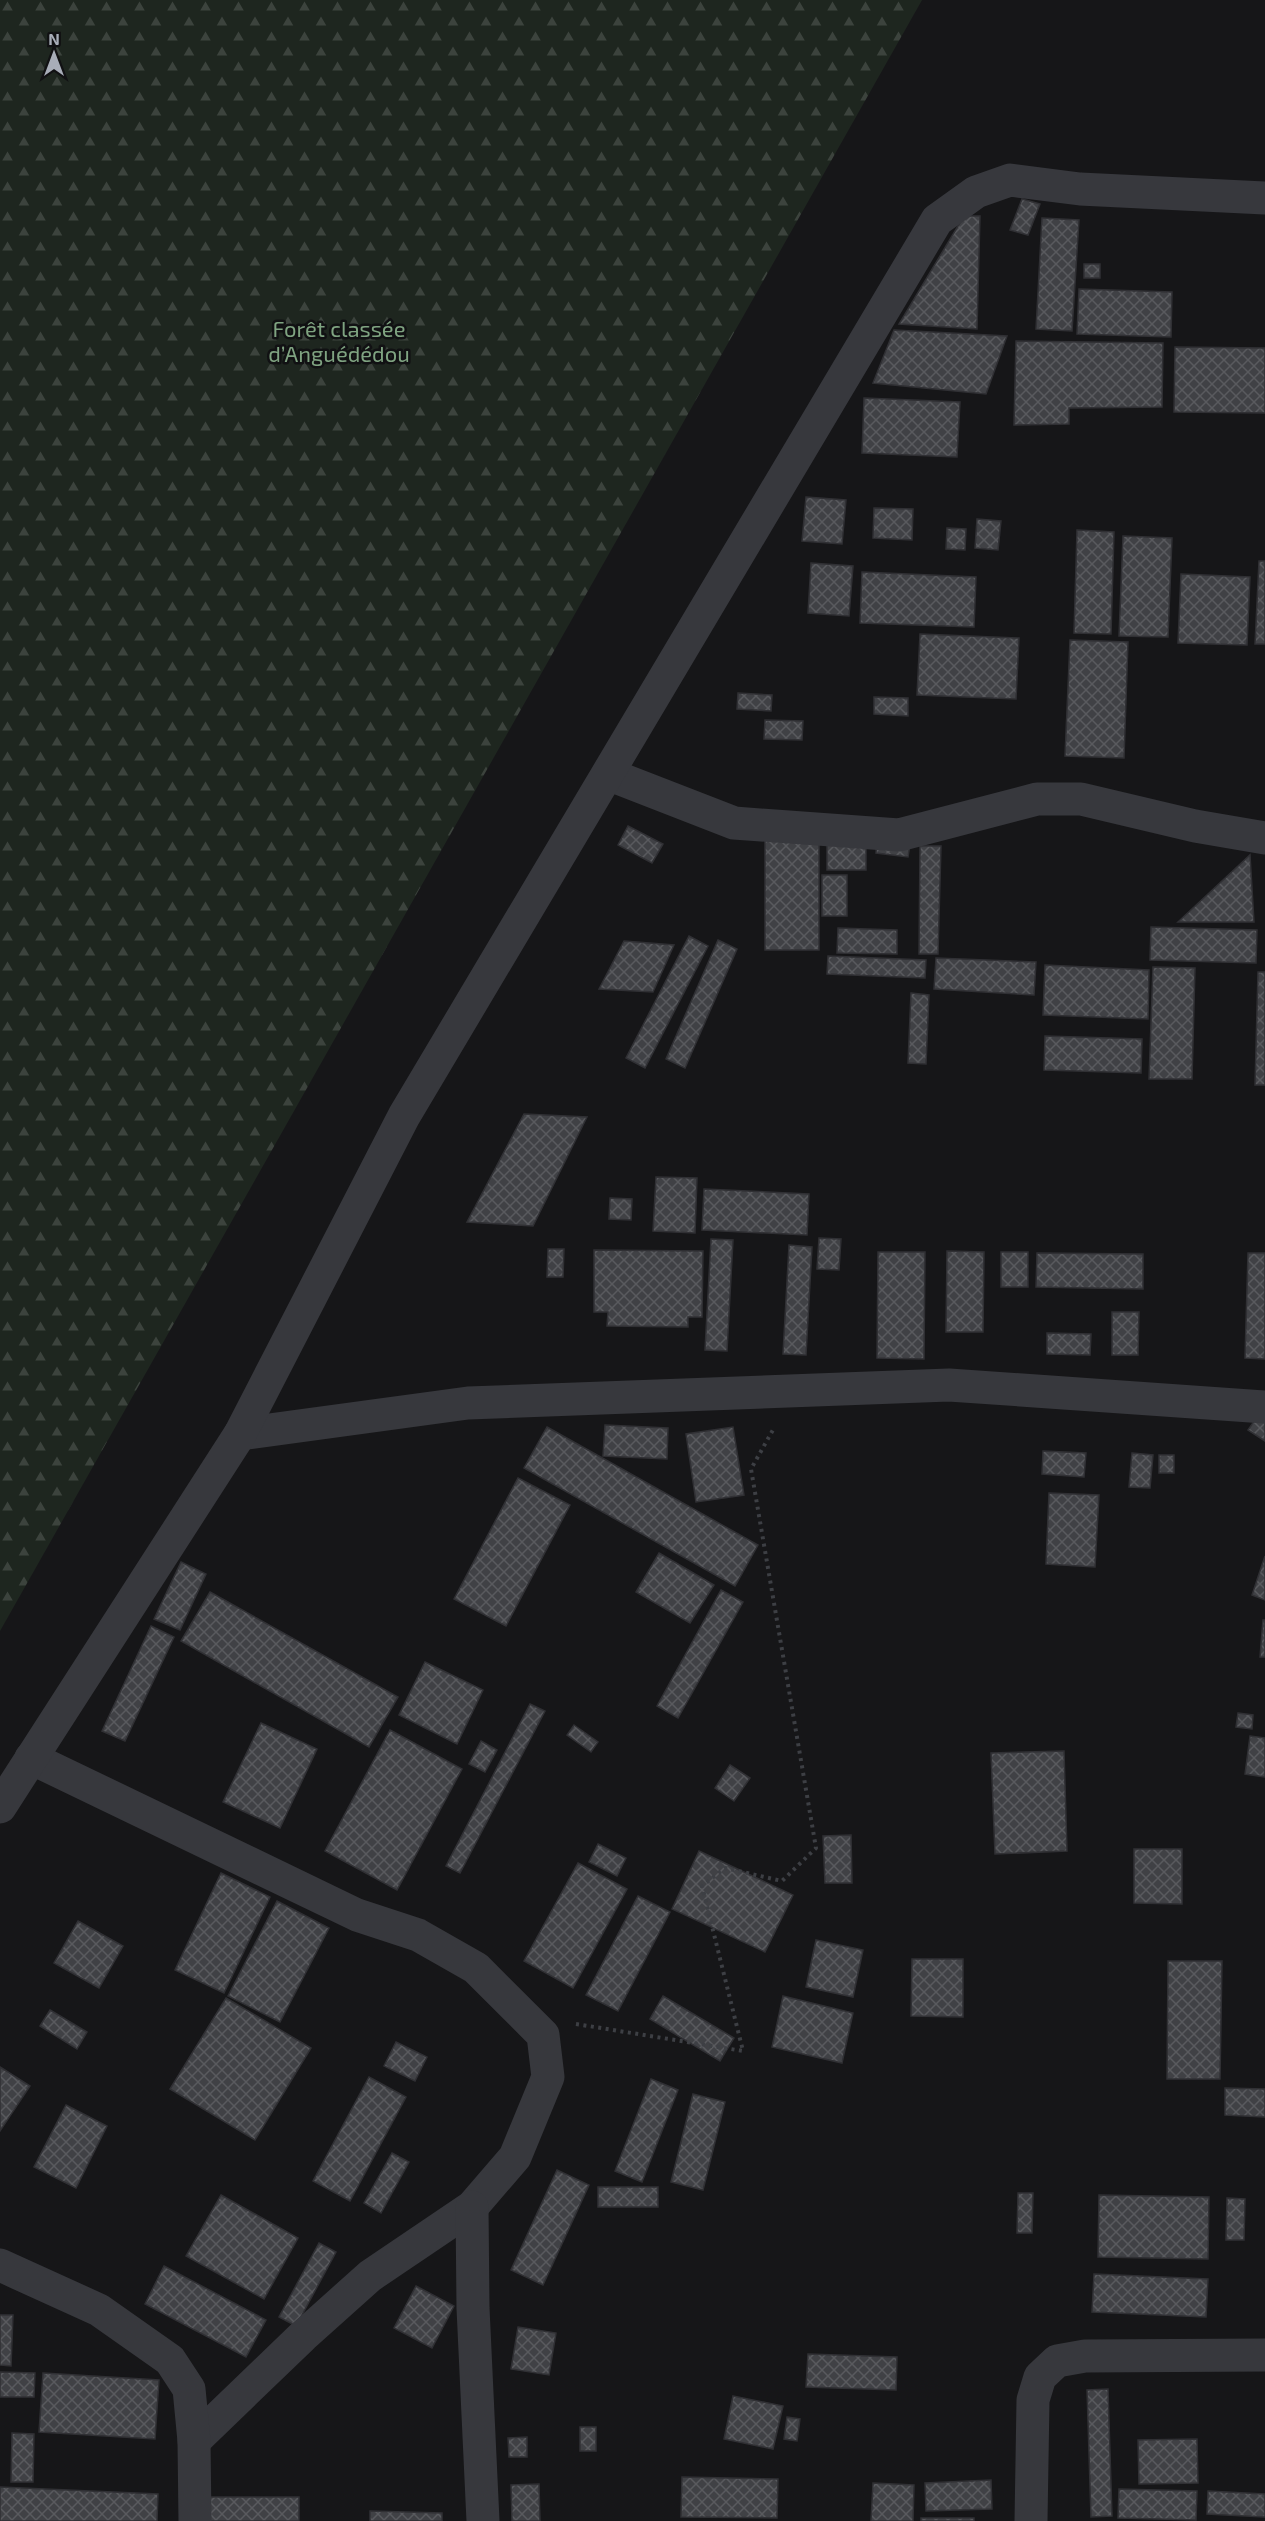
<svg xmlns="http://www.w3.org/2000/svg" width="1265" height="2521" font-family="'Exo 2',sans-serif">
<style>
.forest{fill:url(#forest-firs)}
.building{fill:url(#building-cross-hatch);stroke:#303034;stroke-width:1.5}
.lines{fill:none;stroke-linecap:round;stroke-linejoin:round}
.path{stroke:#3d3f44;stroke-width:4;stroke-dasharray:3 4.5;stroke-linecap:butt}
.street{stroke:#37383d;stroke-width:33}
.labels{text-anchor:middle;stroke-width:5;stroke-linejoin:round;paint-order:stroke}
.park-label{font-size:22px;fill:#7fa381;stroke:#111113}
</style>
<defs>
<pattern id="forest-firs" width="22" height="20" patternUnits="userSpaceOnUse" patternTransform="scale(1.5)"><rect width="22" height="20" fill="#1e261f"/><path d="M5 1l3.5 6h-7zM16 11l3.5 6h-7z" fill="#3c433d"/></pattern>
<pattern id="building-cross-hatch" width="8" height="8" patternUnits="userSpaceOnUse" patternTransform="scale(1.5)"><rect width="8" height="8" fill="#404145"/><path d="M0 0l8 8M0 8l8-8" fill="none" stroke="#595a5e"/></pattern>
</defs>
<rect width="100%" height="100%" fill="#161618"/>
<polygon class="forest" points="0,0 922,0 0,1631"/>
<g class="building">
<polygon points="1022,199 1040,204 1028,235 1010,230"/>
<polygon points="964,216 980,216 977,329 899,324"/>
<polygon points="1042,218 1079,220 1072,331 1036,329"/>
<rect x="1084" y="264" width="16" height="14"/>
<polygon points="1079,289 1172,292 1171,337 1077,334"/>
<polygon points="894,330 1007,336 986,394 873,383"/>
<polygon points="1016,341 1163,343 1162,407 1069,408 1069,424 1014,425"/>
<polygon points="1175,347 1265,348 1265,413 1174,412"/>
<polygon points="864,398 960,402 957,457 862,453"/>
<polygon points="806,497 846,500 842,544 802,541"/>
<polygon points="874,508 913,509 912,540 873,538"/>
<polygon points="977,519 1001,521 998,550 975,548"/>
<polygon points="947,528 966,529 965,550 946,549"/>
<polygon points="1077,530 1114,532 1111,634 1074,633"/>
<polygon points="1123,536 1172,538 1168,637 1119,636"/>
<polygon points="1259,561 1265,561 1265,644 1255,644"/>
<polygon points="811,563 853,566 849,616 808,613"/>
<polygon points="862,572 976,577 974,627 860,623"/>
<polygon points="1181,574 1250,577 1247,645 1178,643"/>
<polygon points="920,634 1019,638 1016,699 917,695"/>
<polygon points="1070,640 1128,642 1124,758 1065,756"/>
<polygon points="738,693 772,695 771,711 737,709"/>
<polygon points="874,697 908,698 908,716 874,714"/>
<polygon points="765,720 803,721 802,740 764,739"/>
<polygon points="628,826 663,844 652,863 618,845"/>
<rect x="765" y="837" width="54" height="113"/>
<polygon points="877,839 910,844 908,857 876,853"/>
<rect x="827" y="844" width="39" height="26"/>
<polygon points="920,846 941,846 938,954 919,954"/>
<polygon points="1250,855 1254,922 1178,922"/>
<rect x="822" y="875" width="25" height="41"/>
<polygon points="1151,927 1257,930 1256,963 1150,960"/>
<polygon points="838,928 897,930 897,954 837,953"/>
<polygon points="689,936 708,946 645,1068 626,1058"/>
<polygon points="718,940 737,949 685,1068 666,1059"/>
<polygon points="624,941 674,945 653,992 599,989"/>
<polygon points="828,956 926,960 925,978 827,974"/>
<polygon points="936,958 1036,962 1034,995 934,989"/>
<polygon points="1045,965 1149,970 1148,1019 1043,1015"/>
<polygon points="1153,967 1195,968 1192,1079 1149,1079"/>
<polygon points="1258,972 1265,972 1265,1085 1255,1085"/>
<polygon points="911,993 929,995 926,1064 908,1063"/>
<polygon points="1045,1036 1142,1039 1141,1073 1044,1070"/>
<polygon points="524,1114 587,1117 533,1226 467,1222"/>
<polygon points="656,1177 697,1178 695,1233 653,1231"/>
<polygon points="704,1189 809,1194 807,1235 702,1230"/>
<polygon points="610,1198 632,1199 631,1220 609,1219"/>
<polygon points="819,1238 841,1239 839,1270 817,1269"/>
<polygon points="711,1239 733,1240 727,1351 705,1350"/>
<polygon points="789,1245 812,1247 806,1355 783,1354"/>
<polygon points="548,1249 564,1249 563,1277 547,1277"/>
<polygon points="594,1250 703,1251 702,1317 688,1317 688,1327 607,1326 608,1312 594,1312"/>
<polygon points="947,1251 984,1252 983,1332 946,1332"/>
<polygon points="878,1252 925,1252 924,1359 877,1358"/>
<rect x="1001" y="1252" width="27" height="35"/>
<polygon points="1037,1253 1143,1254 1143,1289 1036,1287"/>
<polygon points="1248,1253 1265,1253 1265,1359 1245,1358"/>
<polygon points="1112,1312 1139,1312 1138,1355 1112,1355"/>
<polygon points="1047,1333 1091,1334 1090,1355 1047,1354"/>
<polygon points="1257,1417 1265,1423 1265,1441 1248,1430"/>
<polygon points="605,1425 668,1428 667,1459 603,1456"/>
<polygon points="547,1427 758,1545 735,1586 524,1468"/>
<polygon points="733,1427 744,1495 696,1502 686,1434"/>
<polygon points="1043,1451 1086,1453 1084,1477 1042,1474"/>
<polygon points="1132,1453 1153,1455 1150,1488 1129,1487"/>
<rect x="1159" y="1455" width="15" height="18"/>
<polygon points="518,1478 570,1505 506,1626 454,1599"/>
<polygon points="1049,1493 1099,1495 1095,1567 1046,1564"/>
<polygon points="659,1553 714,1585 690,1623 636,1592"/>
<polygon points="1265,1556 1265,1600 1252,1595"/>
<polygon points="181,1562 206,1574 180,1630 154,1619"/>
<polygon points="721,1590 743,1602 678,1718 657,1706"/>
<polygon points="210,1592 398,1697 369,1747 181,1641"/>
<polygon points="1263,1620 1265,1620 1265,1657 1260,1657"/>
<polygon points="151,1626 174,1637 125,1741 102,1731"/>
<polygon points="425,1662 483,1690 457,1744 399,1715"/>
<polygon points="530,1704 545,1711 460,1873 446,1866"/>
<polygon points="1238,1713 1253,1715 1252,1729 1236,1727"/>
<polygon points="261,1723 317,1749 280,1828 223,1802"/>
<polygon points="574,1725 598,1742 591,1752 567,1735"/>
<polygon points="390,1730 462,1769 397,1890 325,1851"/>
<polygon points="1250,1736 1265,1738 1265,1777 1245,1774"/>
<polygon points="481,1741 497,1750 485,1772 469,1764"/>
<polygon points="1064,1751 1067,1851 995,1854 991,1753"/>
<polygon points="730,1765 750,1778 734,1801 715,1788"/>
<polygon points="851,1835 852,1883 825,1883 823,1836"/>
<polygon points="598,1844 626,1858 617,1876 589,1862"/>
<polygon points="1134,1849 1182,1849 1182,1904 1134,1903"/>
<polygon points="699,1851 793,1895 765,1952 672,1909"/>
<polygon points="578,1863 627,1889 573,1988 524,1961"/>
<polygon points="221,1873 270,1897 224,1993 175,1970"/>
<polygon points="638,1896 670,1912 618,2011 586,1995"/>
<polygon points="277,1901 329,1928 280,2022 228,1996"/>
<polygon points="78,1921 123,1946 99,1988 54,1963"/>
<polygon points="816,1940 863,1950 853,1997 806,1987"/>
<polygon points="912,1959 963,1959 963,2017 911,2016"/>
<polygon points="1168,1961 1222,1961 1220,2079 1167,2079"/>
<polygon points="663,1996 734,2038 720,2061 650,2019"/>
<polygon points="783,1996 853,2013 842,2063 772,2047"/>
<polygon points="226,1998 311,2048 255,2140 170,2089"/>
<polygon points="50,2010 87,2032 77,2049 40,2026"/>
<polygon points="396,2042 427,2057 415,2081 384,2066"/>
<polygon points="0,2067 30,2086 0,2131"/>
<polygon points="369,2077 406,2097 350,2201 313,2181"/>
<polygon points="651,2079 678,2090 642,2182 615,2171"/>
<polygon points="1225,2088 1265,2089 1265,2117 1225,2115"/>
<polygon points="693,2094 725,2102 703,2190 671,2182"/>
<polygon points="66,2105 107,2126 76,2188 34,2167"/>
<polygon points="392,2153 409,2162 381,2213 364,2203"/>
<polygon points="557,2170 589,2185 543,2285 511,2270"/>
<rect x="598" y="2187" width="60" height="20"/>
<polygon points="1018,2193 1033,2193 1032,2233 1017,2233"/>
<polygon points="221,2195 298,2238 264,2299 186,2256"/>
<polygon points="1099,2195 1209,2197 1208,2259 1098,2257"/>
<polygon points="1227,2198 1245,2199 1244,2240 1226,2240"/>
<polygon points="319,2243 336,2252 296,2326 279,2317"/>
<polygon points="164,2266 266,2320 246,2357 145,2304"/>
<polygon points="1094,2274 1208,2279 1206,2317 1092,2312"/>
<polygon points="416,2286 454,2306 432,2348 394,2328"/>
<polygon points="0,2315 13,2315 11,2366 0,2365"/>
<polygon points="518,2327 556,2333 549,2375 511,2369"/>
<polygon points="808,2354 897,2357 896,2390 806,2387"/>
<polygon points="0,2372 35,2373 34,2397 0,2397"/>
<polygon points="43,2373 159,2380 155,2439 39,2432"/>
<polygon points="1108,2389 1112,2516 1091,2517 1087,2390"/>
<polygon points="733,2396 783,2406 773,2449 724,2439"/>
<polygon points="787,2417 800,2419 797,2441 784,2439"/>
<rect x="580" y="2427" width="16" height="24"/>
<polygon points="12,2433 34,2434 33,2482 11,2482"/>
<polygon points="527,2437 527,2457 509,2457 508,2438"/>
<polygon points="1197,2439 1198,2483 1139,2484 1138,2440"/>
<polygon points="682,2477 778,2479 777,2518 681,2517"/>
<polygon points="991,2480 992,2509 926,2511 925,2483"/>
<polygon points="873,2483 914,2485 913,2521 871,2521"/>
<polygon points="539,2484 540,2521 512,2521 511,2485"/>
<polygon points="0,2487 158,2494 157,2521 0,2521"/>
<polygon points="1119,2489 1197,2491 1196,2520 1118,2518"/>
<polygon points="1208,2491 1265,2494 1265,2517 1207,2514"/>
<rect x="203" y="2497" width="96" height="24"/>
<polygon points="370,2511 442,2513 442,2521 370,2521"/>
<rect x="921" y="2518" width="53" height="3"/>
</g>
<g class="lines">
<polyline class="path" points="576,2024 743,2051 702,1886 725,1868 782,1881 816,1848 751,1469 774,1428"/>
<g class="street">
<polyline points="608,774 734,823 899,835 1037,799 1081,799 1195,826 1265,838"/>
<polyline points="240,1434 468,1403 949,1385 1265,1407"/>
<polyline points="31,1758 357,1915 418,1935 476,1968 543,2035 548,2077 515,2157 472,2207 370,2276 303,2336 194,2441"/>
<polyline points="0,1807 240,1434 404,1116 937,220 976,192 1010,180 1080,189 1265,198"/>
<polyline points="472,2207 473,2308 483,2521"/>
<polyline points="0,2265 99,2310 170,2360 189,2389 194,2441 195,2521"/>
<polyline points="1031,2521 1033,2400 1040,2377 1057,2361 1085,2356 1265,2355"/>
</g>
</g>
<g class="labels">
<g class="park-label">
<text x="339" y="337">Forêt classée<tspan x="339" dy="25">d’Anguédédou</tspan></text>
</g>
</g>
<g transform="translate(54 54)" stroke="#111113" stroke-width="4.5" paint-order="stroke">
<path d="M0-4.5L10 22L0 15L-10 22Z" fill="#a8adb8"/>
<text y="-9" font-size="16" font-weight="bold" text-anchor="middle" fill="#a8adb8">N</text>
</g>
</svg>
